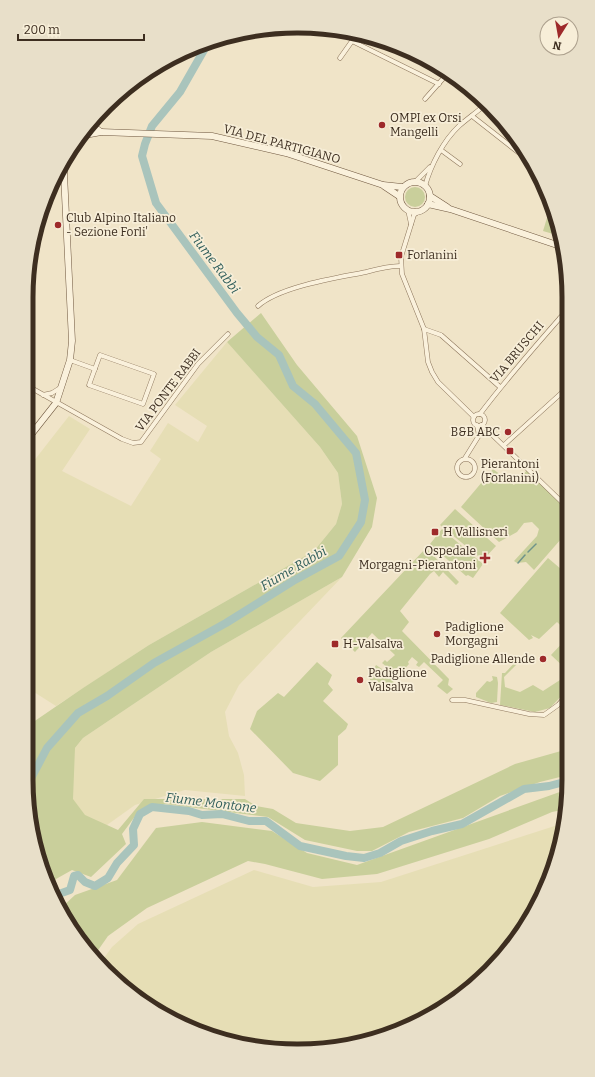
<svg xmlns="http://www.w3.org/2000/svg" width="595" height="1077" font-family="Bitter,serif">
<style>
.farmland{fill:#e6deb5}
.green{fill:#c9cf9b}
.lines{fill:none;stroke-linecap:round;stroke-linejoin:round}
.stream{stroke:#6f938a;stroke-width:1.5}
.river{stroke:#a9c4bc;stroke-width:8}
.minor-casing{stroke:#8d765c;stroke-width:5}
.secondary-casing{stroke:#6f573f;stroke-width:7}
.minor{stroke:#faf1dc;stroke-width:4}
.secondary{stroke:#faf1dc;stroke-width:6}
.poi-dot{fill:#9e2a2b;stroke:#f7eed8;stroke-width:1.5}
.labels{text-anchor:middle;stroke-width:3.5;stroke-linejoin:round;paint-order:stroke}
.poi-label{font-size:12px;fill:#3d2e20;stroke:#f7eed8;text-anchor:start}
.street-label{font-size:12px;fill:#3d2e20;stroke:#f7eed8}
.water-label{font-size:13px;font-style:italic;fill:#2f5d5a;stroke:#f7eed8}
.rim{fill:none;stroke:#3d2e20;stroke-width:5}
</style>
<rect width="100%" height="100%" fill="#f0e4c8"/>
<g class="farmland">
<polygon points="227,342 320,447 338,473 342,504 336,524 314,551 149,645 56,706 26,687 26,471 69,416 90,429 62,471 131,506 161,459 150,451 168,423 198,442 207,426 175,405"/>
<polygon points="342,577 239,685 225,712 229,736 238,753 244,775 245,796 185,790 135,805 100,830 40,863 35,836 47,784 83,738 211,652"/>
<polygon points="564,823 560,850 533,915 477,983 423,1017 366,1034 331,1047 315,1050 227,1042 147,1005 101,962 112,947 138,924 254,870 313,887 381,882"/>
</g>
<g class="green">
<circle cx="415" cy="197" r="10"/>
<polygon points="551,205 560,236 543,231"/>
<polygon points="261,313 297,365 357,436 377,498 372,527 342,577 211,652 83,738 75,748 73,799 85,815 118,830 144,799 245,799 256,806 273,809 296,823 350,831 383,827 515,764 561,751 568,756 568,775 540,782 500,796 463,818 409,832 372,851 357,851 305,840 268,817 165,804 136,815 122,834 126,844 91,877 72,870 56,879 51,887 40,867 26,780 26,727 83,688 149,645 314,551 336,524 342,504 338,473 320,447 227,342"/>
<polygon points="493,469 514,485 527,470 568,510 568,531 534,570 526,562 517,563 514,561 537,536 539,529 532,522 524,523 517,532 499,542 461,507"/>
<polygon points="455,509 496,546 483,560 440,525"/>
<polygon points="442,529 483,564 473,578 468,575 466,576 430,544"/>
<polygon points="426,548 459,582 456,585 443,572 439,577 434,571 430,574 400,611 409,622 402,631 449,679 448,685 453,689 447,694 437,686 443,680 424,662 419,667 416,665 418,662 412,657 408,662 409,664 398,676 382,663 385,660 387,662 395,655 372,633 355,652 341,638"/>
<polygon points="548,558 568,575 568,632 557,622 539,639 531,635 533,638 529,640 500,613"/>
<polygon points="568,637 568,680 562,675 567,670 551,655"/>
<polygon points="521,656 523,658 504,677 505,687 520,692 533,685 543,691 560,680 567,687 567,690 550,708 535,712 500,705 502,673 505,673"/>
<polygon points="317,662 332,675 328,684 333,690 323,701 348,724 346,729 338,736 338,765 320,781 293,773 250,729 257,711 278,693 284,697"/>
<polygon points="376,665 388,673 387,675 394,682 388,690 385,686 382,688 380,687 380,684 376,680 371,681 369,678"/>
<polygon points="492,676 497,677 498,683 497,702 491,703 476,697 476,693 487,681 490,682 493,680"/>
<polygon points="568,789 567,809 552,812 489,839 377,874 322,879 265,864 248,861 147,908 108,936 94,956 82,945 62,907 75,895 117,880 156,828 202,822 272,831 307,853 357,865"/>
</g>
<g class="lines">
<g class="stream">
<polyline points="528,552 536,544"/>
<polyline points="518,563 525,555"/>
</g>
<g class="river">
<polyline points="27,786 47,748 78,713 107,696 154,663 226,623 293,581 339,556 361,522 365,500 356,453 315,404 293,386 279,355 257,337 237,313 156,203 142,156 145,144 152,126 180,92 208,43"/>
<polyline points="56,895 70,890 74,876 78,875 85,882 95,886 108,878 117,863 134,845 133,829 140,814 152,807 189,811 202,815 222,814 249,821 266,821 300,846 346,856 364,858 380,853 401,841 432,831 462,824 524,789 549,786 568,781"/>
</g>
<g class="minor-casing">
<g id="minor">
<polyline points="352,41 439,84"/>
<polyline points="340,58 357,34"/>
<polyline points="425,99 448,73"/>
<polyline points="472,116 532,163"/>
<polyline points="441,150 460,164"/>
<polyline points="416,181 430,167"/>
<path d="M425,186c6,-21 18,-45 34,-60 9,-8 18,-14 27,-22"/>
<polyline points="408,210 411,224"/>
<polyline points="419,211 414,215 401,257 402,274 424,329 428,362 432,372 438,382 474,417"/>
<path d="M258,306c23,-20 79,-28 108,-34 11,-3 23,-6 34,-6"/>
<polyline points="560,318 567,325"/>
<polyline points="424,329 441,335 500,387"/>
<polyline points="27,331 30,334"/>
<polygon points="100,355 154,374 143,404 89,385"/>
<polyline points="70,360 95,369"/>
<polyline points="26,385 122,439 133,443 141,442 198,364 228,334"/>
<polyline points="43,395 52,393 60,388"/>
<path d="M480,414c27,-36 57,-70 87,-104"/>
<circle cx="479" cy="420" r="6"/>
<polyline points="477,425 479,436"/>
<polyline points="482,425 567,507"/>
<polyline points="504,445 567,388"/>
<polyline points="465,458 480,434 481,425"/>
<circle cx="466" cy="468" r="9"/>
<polyline points="452,700 465,700 529,714 544,715 558,705 568,694"/>
</g>
</g>
<g class="secondary-casing">
<g id="secondary">
<polyline points="90,124 101,132"/>
<polyline points="85,135 101,132 212,136 286,153 383,185 402,187"/>
<polyline points="79,139 85,135 88,126"/>
<circle cx="415" cy="197" r="15"/>
<polyline points="384,186 399,196"/>
<polyline points="430,196 447,207"/>
<polyline points="428,204 450,209 563,247"/>
<polyline points="26,441 56,403 70,360 72,341 64,174 66,157"/>
</g>
</g>
<use href="#minor" class="minor"/>
<use href="#secondary" class="secondary"/>
</g>
<g class="poi-dot">
<circle cx="382" cy="125" r="4"/>
<circle cx="58" cy="225" r="4"/>
<rect x="395" y="251" width="8" height="8" rx="2"/>
<circle cx="508" cy="432" r="4"/>
<rect x="506" y="447" width="8" height="8" rx="2"/>
<rect x="431" y="528" width="8" height="8" rx="2"/>
<path d="M483 552h4v4h4v4h-4v4h-4v-4h-4v-4h4z"/>
<circle cx="437" cy="634" r="4"/>
<rect x="331" y="640" width="8" height="8" rx="2"/>
<circle cx="543" cy="659" r="4"/>
<circle cx="360" cy="680" r="4"/>
</g>
<g class="labels">
<g class="poi-label">
<text x="390" y="122">OMPI ex Orsi<tspan x="390" dy="14">Mangelli</tspan></text>
<text x="66" y="222">Club Alpino Italiano<tspan x="66" dy="14">- Sezione Forli'</tspan></text>
<text x="407" y="259">Forlanini</text>
<text x="500" y="436" text-anchor="end">B&amp;B ABC</text>
<text x="510" y="468" text-anchor="middle">Pierantoni<tspan x="510" dy="14">(Forlanini)</tspan></text>
<text x="443" y="536">H Vallisneri</text>
<text x="476" y="555" text-anchor="end">Ospedale<tspan x="476" dy="14">Morgagni-Pierantoni</tspan></text>
<text x="445" y="631">Padiglione<tspan x="445" dy="14">Morgagni</tspan></text>
<text x="343" y="648">H-Valsalva</text>
<text x="535" y="663" text-anchor="end">Padiglione Allende</text>
<text x="368" y="677">Padiglione<tspan x="368" dy="14">Valsalva</tspan></text>
</g>
<g class="street-label">
<text transform="translate(282 144) rotate(15)" y="4">VIA DEL PARTIGIANO</text>
<text transform="translate(517 352) rotate(-50)" y="4">VIA BRUSCHI</text>
<text transform="translate(168 390) rotate(-53)" y="4">VIA PONTE RABBI</text>
</g>
<g class="water-label">
<text transform="translate(215 262) rotate(53)" y="5">Fiume Rabbi</text>
<text transform="translate(293 568) rotate(-30)" y="5">Fiume Rabbi</text>
<text transform="translate(211 802) rotate(7)" y="5">Fiume Montone</text>
</g>
</g>
<path d="M0 0H595V1077H0ZM297 33H298A264 264 0 0 1 562 297V780A264 264 0 0 1 298 1044H297A264 264 0 0 1 33 780V297A264 264 0 0 1 297 33Z" fill="#e8dfc9" fill-rule="evenodd"/>
<path class="rim" d="M297 33H298A264 264 0 0 1 562 297V780A264 264 0 0 1 298 1044H297A264 264 0 0 1 33 780V297A264 264 0 0 1 297 33Z"/>
<g transform="translate(559 36) rotate(191)"><circle r="19" fill="#f7eed8" stroke="#ada18e"/>
<path d="M0-3L7 15L0 10L-7 15Z" fill="#9e2a2b"/>
<text y="-6" font-size="11" font-weight="bold" text-anchor="middle" fill="#3d2e20">N</text>
</g>
<path d="M18 34v6h126v-6" fill="none" stroke="#3d2e20" stroke-width="2"/>
<text x="24" y="34" font-size="12" fill="#3d2e20" stroke="#f7eed8" stroke-width="3" paint-order="stroke">200 m</text>
</svg>
